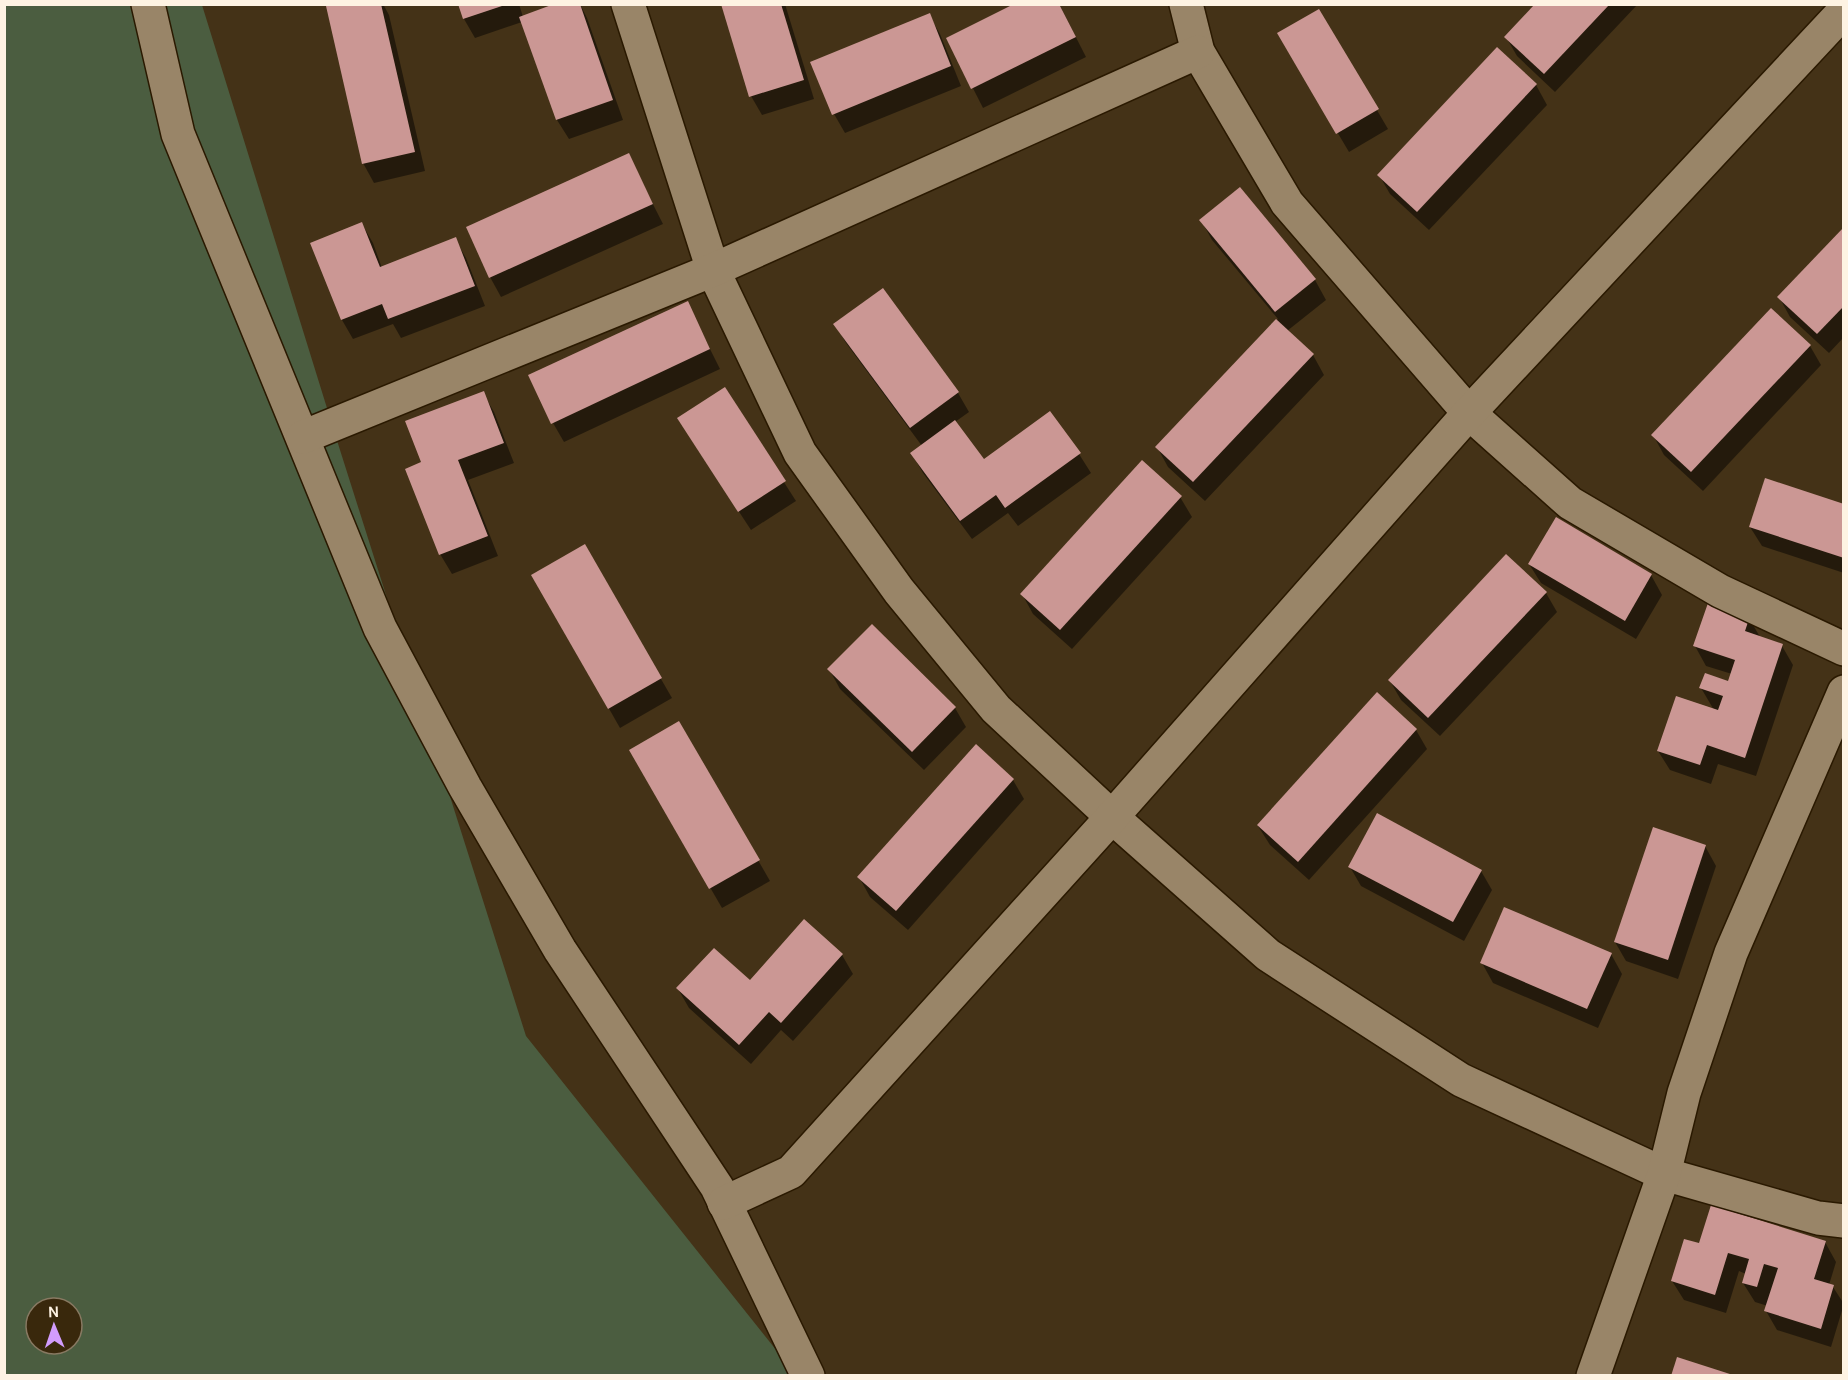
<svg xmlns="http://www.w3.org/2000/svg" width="1848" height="1380" font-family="Karla,sans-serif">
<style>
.green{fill:#4b5d40;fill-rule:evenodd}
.shadow{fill:#0007}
.building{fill:#cb9794}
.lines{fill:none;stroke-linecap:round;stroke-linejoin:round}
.minor-casing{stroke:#2a1900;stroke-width:36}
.minor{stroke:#998568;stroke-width:33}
</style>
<rect width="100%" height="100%" fill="#443217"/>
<path class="green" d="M5,5h197l138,445 186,586 270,339 -791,1zM36,1308h36v36h-36z"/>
<g class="shadow">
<polygon points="338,4 383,4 389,15 425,171 374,183 363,163"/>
<polygon points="459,4 519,4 523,17 580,4 587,18 623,120 569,139 557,120 522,22 475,38 464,19"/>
<polygon points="722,4 785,4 814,99 762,115 751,96"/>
<polygon points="1059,4 1086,57 983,108 948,39"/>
<polygon points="1536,4 1638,4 1555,92 1517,56 1506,37"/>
<polygon points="1319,11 1388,129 1349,152 1279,34"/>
<polygon points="929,15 940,34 961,86 845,133 834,114"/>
<polygon points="1497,49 1536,85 1547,105 1429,230 1390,194 1379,175"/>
<polygon points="628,155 663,224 501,297 490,277"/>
<polygon points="1240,189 1315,280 1326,300 1287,331 1313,355 1324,375 1205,501 1168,467 1157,447 1278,319 1212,240 1201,220"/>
<polygon points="362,224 373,243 382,268 455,239 466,258 485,306 401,338 393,324 353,339 342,320 312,243"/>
<polygon points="1844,229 1844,337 1829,353 1790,317 1779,297"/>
<polygon points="687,303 720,369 564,442 553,423"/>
<polygon points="835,324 958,393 969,412 955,422 984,461 1079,454 1091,473 1018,526 1008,513 972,539 923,473 912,454 922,446 846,343"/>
<polygon points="1810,346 1821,365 1703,491 1664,455 1653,435"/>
<polygon points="724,389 796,501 751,530 690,437"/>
<polygon points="483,393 494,412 514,463 468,480 498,556 452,574 440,554 423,463"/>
<polygon points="1180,497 1192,517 1072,649 1033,614 1022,594"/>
<polygon points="1844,506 1844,573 1762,546 1750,527"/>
<polygon points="584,546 672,698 620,728 533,575"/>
<polygon points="1529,564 1651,575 1662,595 1636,639 1541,583"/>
<polygon points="1546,593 1557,612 1440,736 1401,700 1390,681"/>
<polygon points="1749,618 1760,637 1782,646 1793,665 1756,776 1718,764 1711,784 1670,770 1658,751 1714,710 1701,688 1729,683 1732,674 1706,666 1695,646"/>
<polygon points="829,669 955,708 966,727 924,770 840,689"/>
<polygon points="679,723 770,881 722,908 631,751"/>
<polygon points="1416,730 1427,749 1309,880 1270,845 1258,826"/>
<polygon points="1013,780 1024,799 908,930 870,897 859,877"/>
<polygon points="1705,846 1716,866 1678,979 1626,961 1615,942"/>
<polygon points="1350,867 1481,871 1492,890 1464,941 1361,886"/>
<polygon points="804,922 842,955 853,974 793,1041 781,1030 751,1064 689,1008 678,989 750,982"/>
<polygon points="1611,954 1622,974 1598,1028 1493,983 1482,963"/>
<polygon points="1825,1242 1836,1262 1829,1285 1833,1287 1844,1304 1831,1347 1777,1330 1766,1311 1768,1306 1755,1302 1743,1283 1746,1274 1739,1271 1726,1313 1684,1300 1672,1281 1700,1245"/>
</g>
<g class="building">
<polygon points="331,4 381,4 415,152 362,164 326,6"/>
<polygon points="458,4 504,4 505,5 463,19"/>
<polygon points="554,4 580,4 613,100 556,120 519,17"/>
<polygon points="721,4 781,4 804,80 749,97"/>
<polygon points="1014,4 1059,4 1076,37 971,89 946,38"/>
<polygon points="1534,5 1609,5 1544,74 1504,37"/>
<polygon points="1319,9 1379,109 1336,134 1277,33"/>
<polygon points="930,13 951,66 832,115 810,62"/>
<polygon points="1497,47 1537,84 1417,212 1377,175"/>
<polygon points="629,153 653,204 489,278 466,227"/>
<polygon points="1240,187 1316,279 1275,312 1199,220"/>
<polygon points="362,222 380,267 456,237 475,286 388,319 382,304 341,320 310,243"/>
<polygon points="1844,227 1844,306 1817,334 1777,297"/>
<polygon points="883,288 959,392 910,428 833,324"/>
<polygon points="688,301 710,349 551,424 528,375"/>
<polygon points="1771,308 1811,345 1691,472 1651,435"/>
<polygon points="1276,319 1314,354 1193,482 1155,447"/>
<polygon points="725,387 786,481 738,512 677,418"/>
<polygon points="484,391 504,443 458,460 488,536 439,555 405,469 421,462 405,421"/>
<polygon points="1050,411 1081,453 1005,508 996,495 960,521 910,453 955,420 984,459"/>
<polygon points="1142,460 1182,496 1060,630 1020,594"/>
<polygon points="1765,478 1844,504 1844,558 1749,527"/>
<polygon points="1556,517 1652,574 1625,621 1528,564"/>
<polygon points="585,544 662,678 608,709 531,575"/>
<polygon points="1506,554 1547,592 1428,718 1388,680"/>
<polygon points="1708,603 1750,616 1745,631 1783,644 1745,758 1707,745 1700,765 1657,751 1676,696 1718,710 1723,696 1699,688 1705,673 1728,681 1735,660 1693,646"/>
<polygon points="872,624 956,707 912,752 827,669"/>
<polygon points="1377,692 1417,729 1298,862 1257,825"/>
<polygon points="679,721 760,860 709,889 629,750"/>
<polygon points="976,744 1014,779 896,911 857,877"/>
<polygon points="1377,813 1482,870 1453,922 1348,867"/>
<polygon points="1653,827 1706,845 1668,960 1614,942"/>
<polygon points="1504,907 1612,953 1587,1009 1480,963"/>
<polygon points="804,919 843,954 781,1023 769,1012 739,1045 676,988 714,948 750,980"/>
<polygon points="1711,1205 1826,1241 1814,1279 1834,1285 1821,1329 1764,1311 1778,1268 1764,1264 1757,1287 1742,1283 1749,1259 1728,1253 1715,1295 1671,1281 1684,1239 1699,1243"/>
<polygon points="1677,1357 1733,1375 1733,1376 1671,1376"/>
</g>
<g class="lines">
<g class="minor-casing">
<g id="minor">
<polyline points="148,4 178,134 380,628 465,787 560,950 717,1187 808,1376"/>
<polyline points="628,4 713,270 800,453 899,591 996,709 1112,817 1268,955 1461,1080 1664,1174 1818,1218 1844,1221"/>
<polyline points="1186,4 1198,52 1287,203 1469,413 1570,503 1720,591 1844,649"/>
<polyline points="303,437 713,270 1198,52"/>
<polyline points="724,1203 791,1172 1112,817 1469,413 1844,11"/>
<polyline points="1593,1376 1664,1174 1684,1093 1731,953 1844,692"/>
</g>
</g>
<use href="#minor" class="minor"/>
</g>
<rect width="1848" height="1380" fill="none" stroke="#fef3e3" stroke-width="12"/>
<g transform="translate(54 1326) rotate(358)"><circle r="28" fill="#39280c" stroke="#887962" stroke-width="1.5"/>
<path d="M0-4.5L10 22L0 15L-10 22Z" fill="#d29cfd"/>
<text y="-9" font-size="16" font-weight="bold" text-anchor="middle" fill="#fef3e3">N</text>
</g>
</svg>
